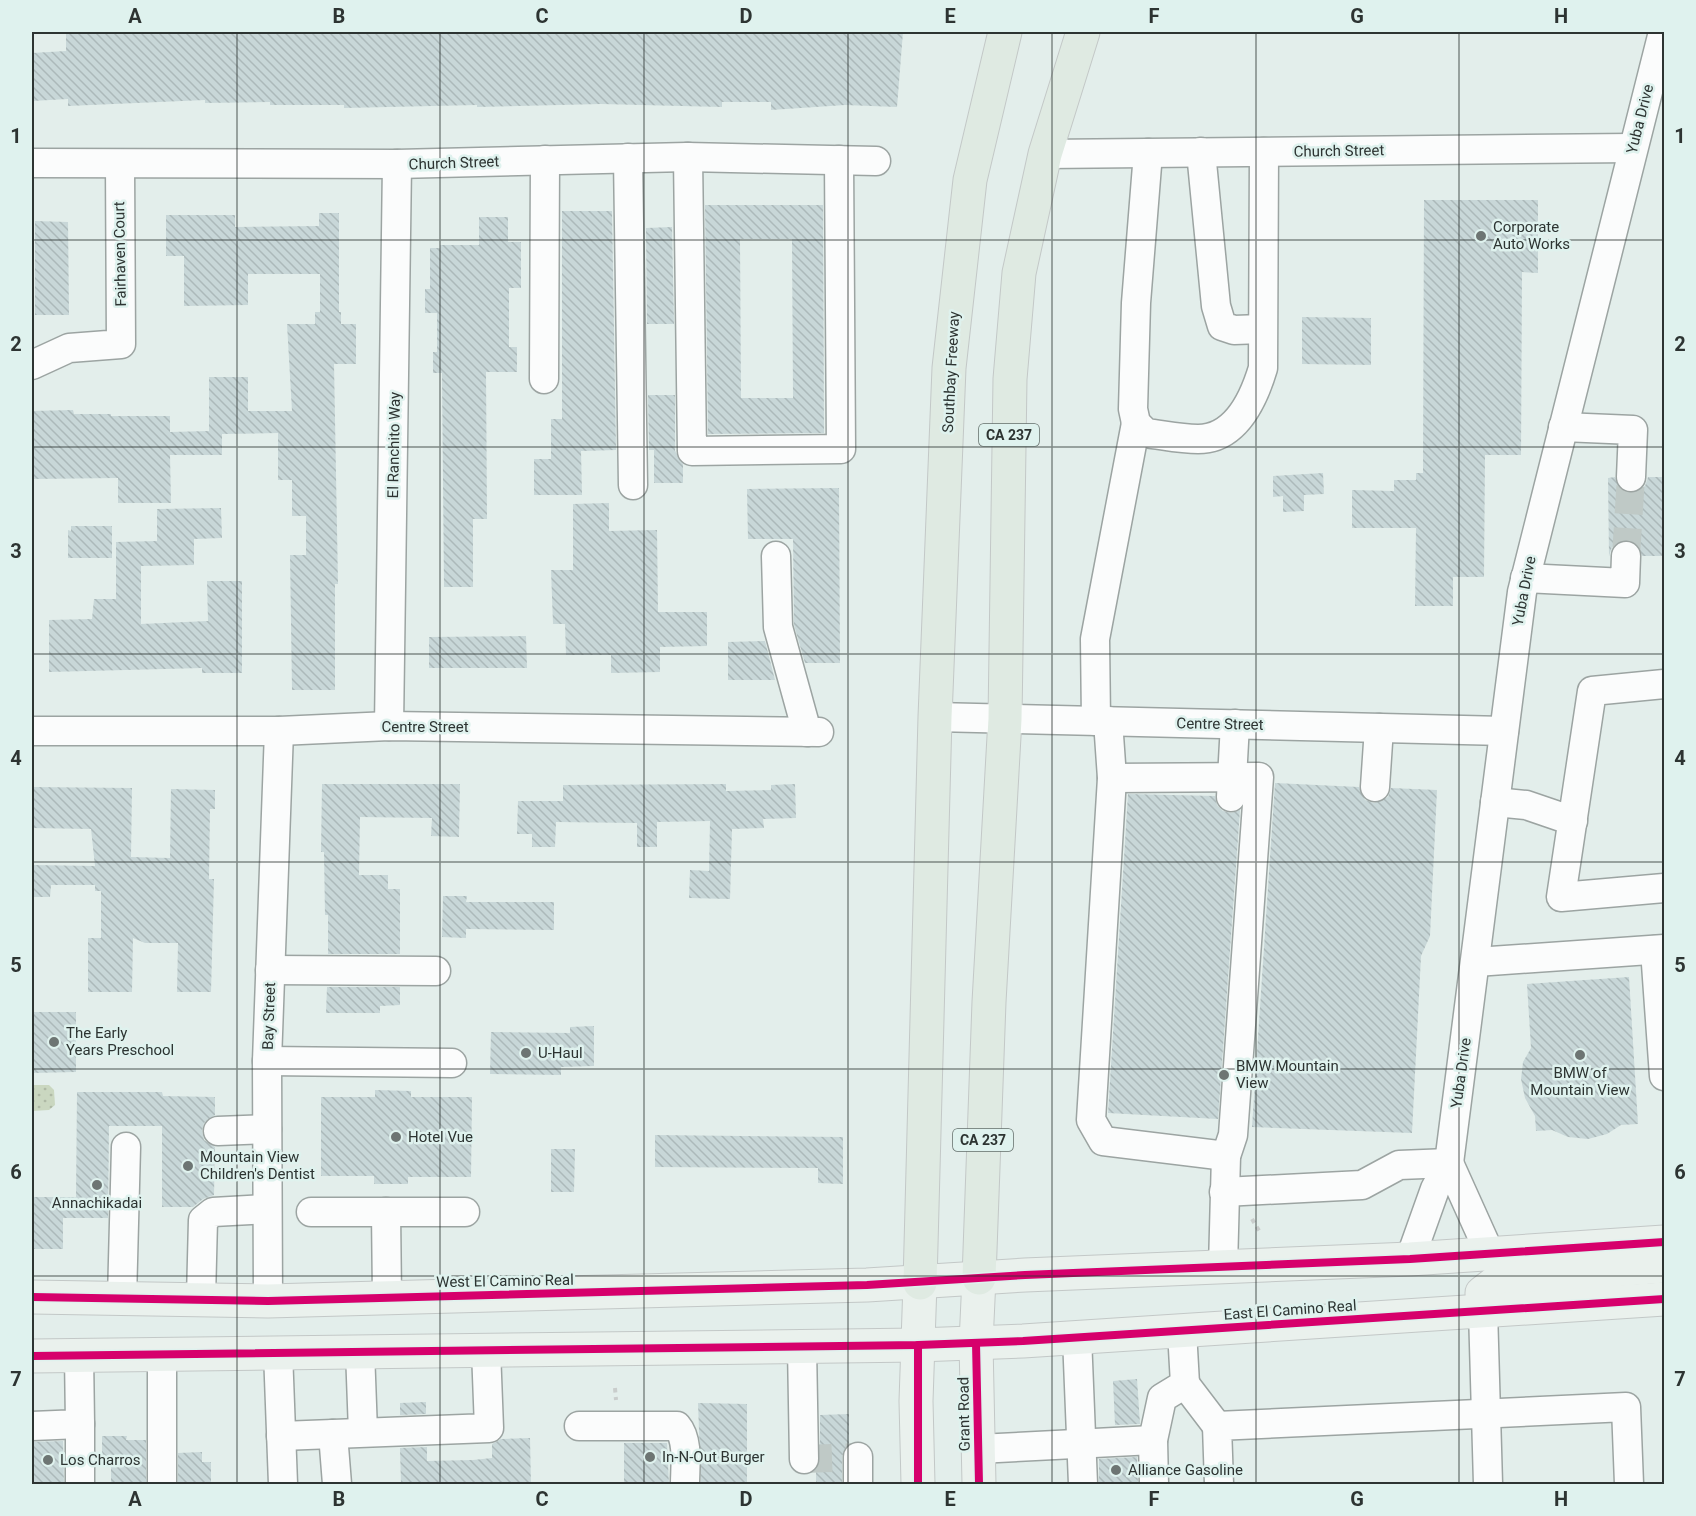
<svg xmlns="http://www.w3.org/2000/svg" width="1696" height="1516" font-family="Roboto,sans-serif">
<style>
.green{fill:url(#green-dots)}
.building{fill:url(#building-back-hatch);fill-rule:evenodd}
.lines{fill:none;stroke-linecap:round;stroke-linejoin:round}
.minor-tunnel{stroke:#bfc9c6;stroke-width:28;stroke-dasharray:28 14;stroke-linecap:butt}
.minor-casing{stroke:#9ca4a2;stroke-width:31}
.major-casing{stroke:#c3c8c7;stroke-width:35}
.highway-casing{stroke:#c3c8c7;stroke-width:35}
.path{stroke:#c9cdcc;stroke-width:4;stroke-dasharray:4.5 4.5;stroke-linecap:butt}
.minor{stroke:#fbfcfc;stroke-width:28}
.major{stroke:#eaf1ed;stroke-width:33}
.highway{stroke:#dfeae2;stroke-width:33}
.cycleway-casing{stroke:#dff2ee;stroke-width:11}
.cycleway{stroke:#d6006c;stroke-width:8}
.grid{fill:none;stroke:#2d3432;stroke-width:1.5;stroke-opacity:0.55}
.poi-dot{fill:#6d7573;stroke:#dff2ee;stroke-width:2}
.labels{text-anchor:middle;stroke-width:5;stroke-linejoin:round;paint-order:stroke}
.shield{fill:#dff2ee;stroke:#626d6a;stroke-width:1.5}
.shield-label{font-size:14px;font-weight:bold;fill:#2d3432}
.street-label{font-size:15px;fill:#2d3432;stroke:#dff2ee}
.poi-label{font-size:15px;fill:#2d3432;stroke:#dff2ee;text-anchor:start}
.neatline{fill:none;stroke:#2d3432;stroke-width:2}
.grid-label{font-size:20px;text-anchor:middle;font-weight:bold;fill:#2d3432}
</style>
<defs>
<pattern id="green-dots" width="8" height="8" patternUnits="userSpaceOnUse" patternTransform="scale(1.5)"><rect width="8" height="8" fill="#cad7c0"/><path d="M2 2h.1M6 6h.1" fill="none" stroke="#aeb9a5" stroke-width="1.8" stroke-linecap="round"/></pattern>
<pattern id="building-back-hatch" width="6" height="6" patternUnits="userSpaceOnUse" patternTransform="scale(1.5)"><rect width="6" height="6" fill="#c8d7d8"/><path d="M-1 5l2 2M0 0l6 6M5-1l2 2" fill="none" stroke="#acb9ba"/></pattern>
</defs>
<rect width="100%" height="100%" fill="#e3eeeb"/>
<polygon class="green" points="32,1085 49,1085 54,1090 55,1105 49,1110 32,1111"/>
<g class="building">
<polygon points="66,32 903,32 897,107 845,105 771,110 771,102 722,102 722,107 601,104 477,107 477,105 344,108 344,105 270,105 270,102 205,103 205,100 68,106 68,99 32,101 32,53 66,51"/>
<polygon points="1424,200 1538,200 1538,273 1522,272 1521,455 1485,455 1484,577 1453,577 1453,606 1415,606 1416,528 1352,528 1352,490 1394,491 1394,480 1416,480 1416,473 1423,473"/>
<path d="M705,205h118l1,228 -116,1zM740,239h52l1,159h-52z"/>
<polygon points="562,211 612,211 616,450 581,451 582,495 534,495 534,459 551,459 551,419 562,419"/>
<polygon points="319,213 339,213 339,312 341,312 341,324 356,324 356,364 334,364 338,584 335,584 335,690 292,690 290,555 306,555 306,516 292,516 292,480 278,480 278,433 222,434 222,455 170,455 171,503 118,503 118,478 32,479 32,411 73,410 74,414 111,414 111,416 170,416 170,432 209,431 209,377 248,377 248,411 292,411 287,324 315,324 315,312 320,312 320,274 248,274 248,305 184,306 184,256 166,256 166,215 235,215 235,227 319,226"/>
<polygon points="479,217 508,217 508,242 521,242 521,288 509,288 509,347 517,347 517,372 486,372 487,519 473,519 473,587 444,587 442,373 433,373 433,352 437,352 437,313 425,313 425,289 430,289 430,248 440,248 440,245 479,245"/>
<polygon points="35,221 68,222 69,315 35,315"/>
<polygon points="672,227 674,324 647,324 646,228"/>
<polygon points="1302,317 1371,318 1371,365 1302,364"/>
<polygon points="648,395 675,395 675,451 683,464 683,483 654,483 654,450 649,450"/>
<polygon points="1323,473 1324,494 1304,495 1304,511 1283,512 1283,496 1273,497 1273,476"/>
<polygon points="1615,477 1622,491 1631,493 1645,486 1648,477 1663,477 1664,556 1642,556 1635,542 1626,540 1612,547 1609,556 1608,478"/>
<polygon points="839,488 840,663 805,663 794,625 793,539 748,539 747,489"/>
<polygon points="609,503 609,531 657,530 658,612 707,612 707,646 660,647 660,672 611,673 611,655 566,655 565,624 553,624 551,570 573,570 573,504"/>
<polygon points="221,508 222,538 194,539 194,565 141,566 141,624 208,621 207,581 242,581 242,673 202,673 202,668 49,672 49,620 92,619 94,599 116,599 116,542 157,541 157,509"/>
<polygon points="71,526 112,526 112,558 68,558 68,530 71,531"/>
<polygon points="526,636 527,668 429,668 429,637"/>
<polygon points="765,641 775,680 728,680 728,642"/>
<polygon points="1275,783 1359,787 1365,800 1374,803 1388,797 1391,788 1437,790 1430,936 1421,956 1412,1133 1252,1127"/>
<polygon points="322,784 460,784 459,837 431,836 432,818 360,817 359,875 388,875 388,889 400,889 400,954 328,954 328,915 325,915 324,852 321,852"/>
<polygon points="726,784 726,791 771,790 771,785 795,784 796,818 763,819 764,828 732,829 730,899 689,898 690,870 709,871 710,821 657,822 657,847 637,847 637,823 556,822 555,847 532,847 532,834 517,834 518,801 563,801 563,785"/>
<polygon points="32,787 132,788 131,857 170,858 171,789 215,790 215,809 210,809 209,879 214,879 211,992 177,992 178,943 145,943 133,938 132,992 88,992 88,938 101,938 101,891 95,891 95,885 51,885 50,897 32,897 32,865 95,866 91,829 32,828"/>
<polygon points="1128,794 1215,796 1217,805 1223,811 1231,813 1240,810 1218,1119 1108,1113"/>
<polygon points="443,896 467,896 466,902 554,902 554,930 466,929 466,938 442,937"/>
<polygon points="1629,977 1638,1124 1621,1125 1607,1134 1588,1139 1568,1137 1552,1130 1536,1131 1535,1116 1525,1098 1521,1079 1523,1062 1531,1048 1527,984"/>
<polygon points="327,987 400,987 400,1005 380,1006 380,1013 326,1013"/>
<polygon points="32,1012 76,1012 76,1072 32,1073"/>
<polygon points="594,1026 594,1066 561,1067 561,1075 490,1074 491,1032 570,1033 570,1027"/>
<polygon points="375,1090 411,1091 411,1097 472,1097 471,1177 408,1177 408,1184 374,1184 374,1176 321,1176 321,1097 375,1097"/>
<polygon points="77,1092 162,1092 163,1096 215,1097 215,1115 204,1123 202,1131 204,1140 215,1147 214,1195 203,1199 193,1207 162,1207 162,1126 109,1126 108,1218 63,1218 63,1249 32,1249 32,1197 76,1197"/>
<polygon points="655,1135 843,1137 843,1184 818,1183 818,1168 655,1167"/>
<polygon points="551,1149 575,1149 574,1192 551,1192"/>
<polygon points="1137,1379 1140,1424 1115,1425 1113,1381"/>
<polygon points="426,1402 426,1414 400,1415 400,1403"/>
<polygon points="698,1403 747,1404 747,1485 701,1485"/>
<polygon points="849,1414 849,1443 842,1456 842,1485 816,1485 816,1470 820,1459 820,1415"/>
<polygon points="102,1436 127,1436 126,1440 146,1440 146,1485 111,1485 111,1462 102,1462"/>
<polygon points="530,1438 531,1485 401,1485 400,1448 427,1447 427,1461 473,1460 492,1458 492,1444 501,1439"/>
<polygon points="63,1441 64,1485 32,1485 32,1442"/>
<polygon points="624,1443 667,1443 669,1485 624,1485"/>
<polygon points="202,1452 202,1462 211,1462 211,1485 178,1485 178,1453"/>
<polygon points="1137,1457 1138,1485 1099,1485 1099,1459"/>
</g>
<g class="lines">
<g class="minor-tunnel">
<polyline points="1626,556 1631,477"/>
<polyline points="804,1459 858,1457"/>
</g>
<g class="minor-casing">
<g id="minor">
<polyline points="1201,152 1216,306 1222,326 1234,330 1262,329"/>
<path d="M1148,153l-12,150 -3,106 3,14 10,10c17,2 34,6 52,6 38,0 56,-41 65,-71l1,-216"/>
<polyline points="1045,154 1633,148"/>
<polyline points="688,157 692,451 841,449 839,160"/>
<polyline points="628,158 633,485"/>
<polyline points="32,163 397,164 687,157 876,161"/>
<polyline points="32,365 69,348 121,344 120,164"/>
<polyline points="544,379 545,160"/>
<polyline points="1563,427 1633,430 1631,477"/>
<polyline points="776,556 778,627 807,732"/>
<polyline points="1525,578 1625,583 1626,556"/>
<polyline points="1664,684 1592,691 1561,897 1664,888"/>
<polyline points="935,717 1504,731"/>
<polyline points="1096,721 1095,639 1136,423"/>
<polyline points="1108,721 1112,778 1091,1120 1103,1141 1226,1156"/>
<polyline points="389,726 397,164"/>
<polyline points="32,731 279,731 389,726 819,732"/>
<polyline points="1112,778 1259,777 1233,1135 1226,1156 1223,1267"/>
<polyline points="1375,787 1379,728"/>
<polyline points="1231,797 1235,724"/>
<polyline points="1495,802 1526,805 1573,821"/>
<polyline points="1655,950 1664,1076"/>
<polyline points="1476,962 1664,949"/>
<polyline points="270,970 436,971"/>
<polyline points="267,1061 452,1063"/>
<polyline points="218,1131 267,1129"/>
<polyline points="1449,1163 1490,1254"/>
<polyline points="1224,1192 1362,1185 1399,1165 1449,1163"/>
<polyline points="311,1212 465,1212"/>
<polyline points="386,1212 387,1297"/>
<polyline points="1410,1259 1435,1189 1449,1163 1522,592 1663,32"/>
<polyline points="201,1298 203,1220 213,1212 267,1209"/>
<polyline points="122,1299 126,1147"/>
<polyline points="268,1301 267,1061 279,731"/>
<polyline points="1483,1310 1488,1484"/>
<polyline points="1077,1337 1083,1484"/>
<polyline points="802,1347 804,1459"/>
<polyline points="360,1351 363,1432"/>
<polyline points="278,1352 283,1484"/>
<polyline points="162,1354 162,1484"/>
<polyline points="1185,1384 1217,1426"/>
<polyline points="32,1426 80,1424 79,1355"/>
<path d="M579,1426h98c12,14 8,41 8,58"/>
<polyline points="333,1434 337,1484"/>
<polyline points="281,1436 489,1428 486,1350"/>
<polyline points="978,1449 1153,1440"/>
<polyline points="80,1484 80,1424"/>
<polyline points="858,1484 858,1457"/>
<polyline points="1154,1484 1153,1440 1162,1398 1185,1384 1182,1331"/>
<polyline points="1219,1484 1217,1426 1626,1407 1629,1484"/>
</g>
</g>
<g class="major-casing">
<g id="major">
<polyline points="32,1297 268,1301 867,1285 1025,1275 1410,1259 1664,1242"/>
<polyline points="1483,1310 1482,1293 1500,1279 1664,1266"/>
<polyline points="32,1356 918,1345 1023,1341 1664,1299"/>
<polyline points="918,1484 916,1401 920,1283"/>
<polyline points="979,1484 976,1343 979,1278"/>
</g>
</g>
<g class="highway-casing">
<g id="highway">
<polyline points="979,1278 989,1002 1005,719 1010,379 1019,273 1045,154 1083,32"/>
<polyline points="920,1283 935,717 949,368 970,180 1005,32"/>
</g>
</g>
<g class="path">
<polyline points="1252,1219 1261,1234"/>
<polyline points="615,1388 616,1400"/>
</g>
<use href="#minor" class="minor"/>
<use href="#major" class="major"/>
<use href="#highway" class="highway"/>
<g class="cycleway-casing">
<g id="cycleway">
<polyline points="32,1297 268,1301 867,1285 1025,1275 1410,1259 1664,1242"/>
<polyline points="976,1343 979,1484"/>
<polyline points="918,1345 918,1484"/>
<polyline points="32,1356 918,1345 1023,1341 1664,1299"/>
</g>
</g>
<use href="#cycleway" class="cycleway"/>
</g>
<path class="grid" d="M237,32v1452M440,32v1452M644,32v1452M848,32v1452M1052,32v1452M1256,32v1452M1459,32v1452M32,240h1632M32,447h1632M32,654h1632M32,862h1632M32,1069h1632M32,1276h1632"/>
<g class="poi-dot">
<circle cx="1481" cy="236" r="6"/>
<circle cx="54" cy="1042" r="6"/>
<circle cx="526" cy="1053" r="6"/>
<circle cx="1580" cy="1055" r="6"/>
<circle cx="1224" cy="1075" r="6"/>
<circle cx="396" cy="1137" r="6"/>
<circle cx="188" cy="1166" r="6"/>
<circle cx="97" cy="1185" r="6"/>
<circle cx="650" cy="1457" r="6"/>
<circle cx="48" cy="1460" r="6"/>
<circle cx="1116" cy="1470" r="6"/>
</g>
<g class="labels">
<g class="shield">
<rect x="979" y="424" width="60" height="22" rx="4.5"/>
<rect x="953" y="1129" width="60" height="22" rx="4.5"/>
</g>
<g class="shield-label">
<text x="1009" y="440">CA 237</text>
<text x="983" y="1145">CA 237</text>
</g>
<g class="street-label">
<text transform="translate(1640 119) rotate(-76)" y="5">Yuba Drive</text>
<text transform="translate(1339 151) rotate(-1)" y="5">Church Street</text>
<text transform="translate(454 163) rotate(-2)" y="5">Church Street</text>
<text transform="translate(120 254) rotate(-91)" y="5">Fairhaven Court</text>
<text transform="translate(951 372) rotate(-87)" y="5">Southbay Freeway</text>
<text transform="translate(394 445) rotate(-89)" y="5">El Ranchito Way</text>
<text transform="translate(1524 591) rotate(-79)" y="5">Yuba Drive</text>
<text transform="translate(1220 724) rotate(1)" y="5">Centre Street</text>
<text x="425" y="732">Centre Street</text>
<text transform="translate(269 1016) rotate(-88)" y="5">Bay Street</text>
<text transform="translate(1461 1073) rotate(-82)" y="5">Yuba Drive</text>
<text transform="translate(505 1281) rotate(-1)" y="5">West El Camino Real</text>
<text transform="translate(1290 1310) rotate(-4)" y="5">East El Camino Real</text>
<text transform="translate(964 1414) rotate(-91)" y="5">Grant Road</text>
</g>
<g class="poi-label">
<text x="1493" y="232">Corporate<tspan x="1493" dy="17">Auto Works</tspan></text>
<text x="66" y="1038">The Early<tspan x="66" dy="17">Years Preschool</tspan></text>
<text x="538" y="1058">U-Haul</text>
<text x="1236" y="1071">BMW Mountain<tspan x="1236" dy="17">View</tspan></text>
<text x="1580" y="1078" text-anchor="middle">BMW of<tspan x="1580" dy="17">Mountain View</tspan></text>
<text x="408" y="1142">Hotel Vue</text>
<text x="200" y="1162">Mountain View<tspan x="200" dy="17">Children's Dentist</tspan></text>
<text x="97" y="1208" text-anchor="middle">Annachikadai</text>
<text x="662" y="1462">In-N-Out Burger</text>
<text x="60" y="1465">Los Charros</text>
<text x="1128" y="1475">Alliance Gasoline</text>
</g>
</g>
<rect width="1696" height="1516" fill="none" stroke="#dff2ee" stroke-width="66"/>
<rect x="33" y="33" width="1630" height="1450" class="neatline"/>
<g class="grid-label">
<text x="135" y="23">A</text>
<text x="339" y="23">B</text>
<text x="542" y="23">C</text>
<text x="746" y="23">D</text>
<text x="950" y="23">E</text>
<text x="1154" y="23">F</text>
<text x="1357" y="23">G</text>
<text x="1561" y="23">H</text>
<text x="16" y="143">1</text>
<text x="1680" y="143">1</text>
<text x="16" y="351">2</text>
<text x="1680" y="351">2</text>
<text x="16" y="558">3</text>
<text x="1680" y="558">3</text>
<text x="16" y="765">4</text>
<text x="1680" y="765">4</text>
<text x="16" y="972">5</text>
<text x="1680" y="972">5</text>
<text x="16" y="1179">6</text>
<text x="1680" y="1179">6</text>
<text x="16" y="1386">7</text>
<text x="1680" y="1386">7</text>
<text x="135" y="1506">A</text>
<text x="339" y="1506">B</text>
<text x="542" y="1506">C</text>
<text x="746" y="1506">D</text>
<text x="950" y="1506">E</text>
<text x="1154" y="1506">F</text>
<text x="1357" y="1506">G</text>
<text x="1561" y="1506">H</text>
</g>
</svg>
